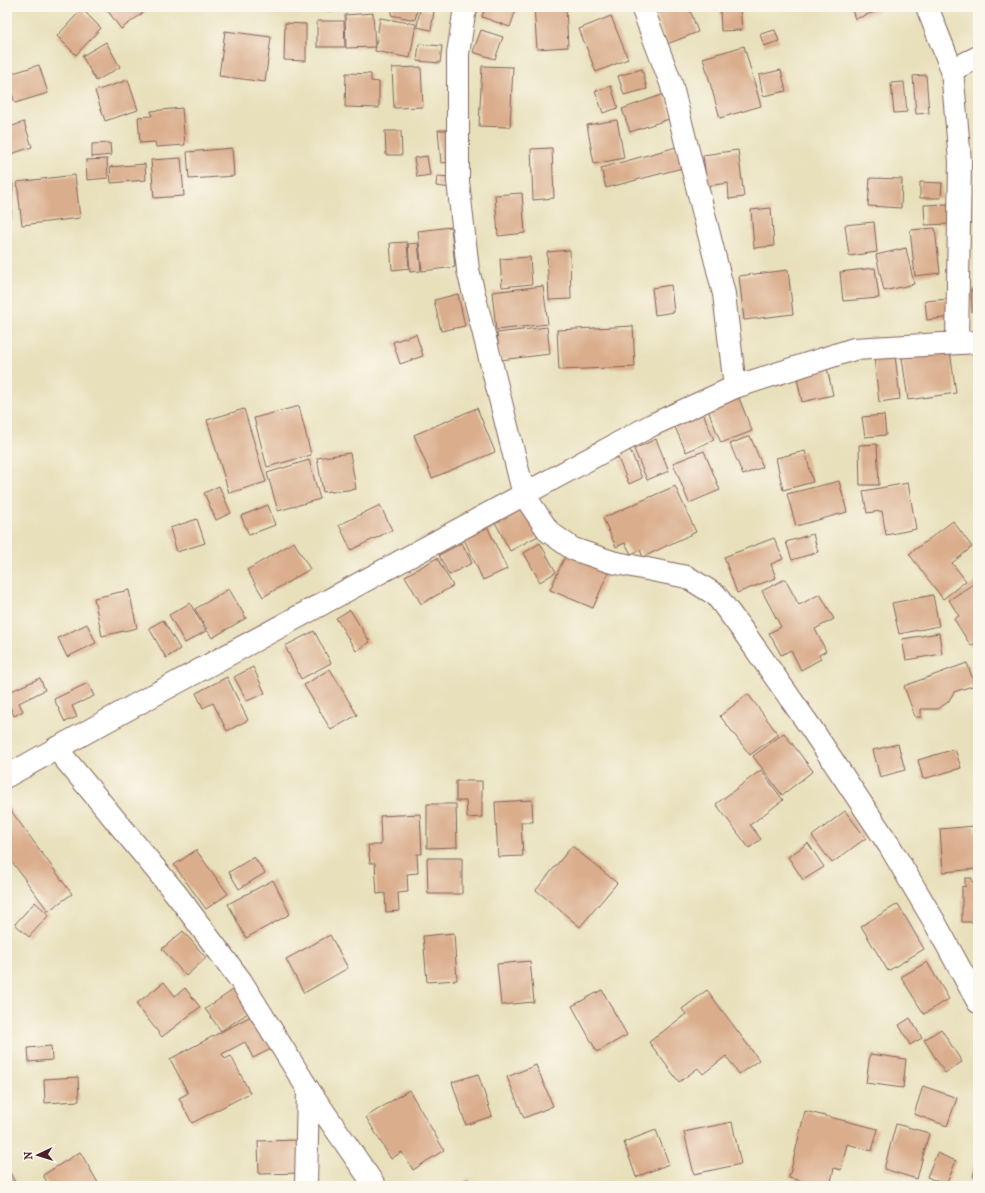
<svg xmlns="http://www.w3.org/2000/svg" width="985" height="1193" font-family="'IM FELL French Canon',serif">
<style>
.building{fill:#daad8c}
.lines{fill:none;stroke-linecap:round;stroke-linejoin:round}
.minor-casing{stroke:#81635d;stroke-width:24}
.secondary-casing{stroke:#81635d;stroke-width:24}
.minor{stroke:#fff;stroke-width:22}
.secondary{stroke:#fff;stroke-width:22}
</style>
<rect width="100%" height="100%" fill="#fbf7ec"/>
<filter id="ink" filterUnits="userSpaceOnUse"><feTurbulence type="fractalNoise" baseFrequency=".025" numOctaves="2"/><feDisplacementMap in="SourceGraphic" scale="8" xChannelSelector="R" yChannelSelector="G"/><feConvolveMatrix kernelMatrix="1 2 1 2 8 2 1 2 1" color-interpolation-filters="sRGB"/></filter>
<filter id="wash" filterUnits="userSpaceOnUse"><feTurbulence type="fractalNoise" baseFrequency=".012" numOctaves="4" result="noise"/><feDisplacementMap in="SourceGraphic" scale="16" xChannelSelector="R" yChannelSelector="G"/><feGaussianBlur stdDeviation="0.9" result="paint"/><feColorMatrix in="noise" values="0 0 0 0 0 0 0 0 0 0 0 0 0 0 0 0 0 1.4 0 .05"/><feComposite in="paint" operator="in"/></filter>
<g filter="url(#wash)">
<rect width="100%" height="100%" fill="#e8e0bb"/>
<g id="blocks">
<g class="building">
<polygon points="105,7 151,7 121,29"/>
<rect x="287" y="7" width="47" height="4"/>
<polygon points="393,7 418,7 415,20 391,15"/>
<polygon points="485,7 517,7 510,27 482,17"/>
<polygon points="534,7 566,7 568,47 537,49"/>
<polygon points="659,7 689,7 698,32 667,44 654,9"/>
<polygon points="720,7 740,7 742,30 721,31"/>
<polygon points="851,7 889,7 855,19"/>
<polygon points="82,9 101,28 76,55 57,36"/>
<polygon points="420,9 434,11 431,30 417,27"/>
<polygon points="373,13 375,47 346,48 345,15"/>
<polygon points="611,16 628,59 596,72 579,29"/>
<polygon points="380,18 416,24 410,58 375,51"/>
<polygon points="317,21 344,21 345,47 317,47"/>
<polygon points="285,23 306,24 306,61 284,60"/>
<polygon points="481,30 503,37 495,59 473,52"/>
<polygon points="775,30 779,41 764,46 760,34"/>
<polygon points="225,31 271,37 265,82 219,76"/>
<polygon points="106,42 120,67 96,81 82,56"/>
<polygon points="419,44 442,46 440,63 417,61"/>
<polygon points="744,46 761,106 720,118 703,58"/>
<polygon points="39,65 48,93 15,103 7,78 7,75"/>
<polygon points="482,66 513,67 510,127 479,126"/>
<polygon points="421,67 423,107 394,108 392,68"/>
<polygon points="642,69 647,89 624,95 618,76"/>
<polygon points="781,70 786,91 763,96 759,75"/>
<polygon points="346,73 371,74 371,81 379,82 379,108 345,107"/>
<polygon points="926,75 929,113 916,114 913,76"/>
<polygon points="128,80 138,110 105,121 95,91"/>
<polygon points="904,82 907,112 894,113 891,83"/>
<polygon points="611,86 618,108 603,113 595,91"/>
<polygon points="664,94 672,118 630,132 622,109"/>
<polygon points="182,108 185,145 156,147 155,142 140,143 138,117 152,116 151,111"/>
<polygon points="617,120 624,158 594,164 587,125"/>
<polygon points="24,122 32,147 8,155 7,151 7,128"/>
<polygon points="438,130 449,130 452,162 441,163"/>
<polygon points="385,131 401,131 402,155 386,155"/>
<polygon points="110,143 111,155 92,157 92,144"/>
<polygon points="680,146 686,167 606,188 601,168"/>
<polygon points="232,148 234,176 189,179 187,152"/>
<polygon points="552,148 554,198 533,200 531,149"/>
<polygon points="738,150 744,197 729,199 728,183 707,186 703,155"/>
<polygon points="427,156 430,175 417,177 414,158"/>
<polygon points="181,158 184,196 154,198 151,160"/>
<polygon points="107,159 108,178 87,180 86,160"/>
<polygon points="145,164 146,180 111,183 110,167"/>
<polygon points="75,175 80,218 22,225 17,182"/>
<polygon points="437,176 453,177 452,188 436,186"/>
<polygon points="870,178 902,179 901,208 868,206"/>
<polygon points="920,182 942,183 941,198 920,198"/>
<polygon points="7,184 13,184 11,216 7,216"/>
<polygon points="522,193 525,233 498,236 495,195"/>
<polygon points="948,204 949,224 925,225 924,205"/>
<polygon points="771,208 774,246 754,248 751,210"/>
<polygon points="874,222 877,252 849,256 845,225"/>
<polygon points="451,227 455,267 422,271 418,231"/>
<polygon points="935,228 940,273 915,276 910,230"/>
<polygon points="407,242 409,268 392,270 390,243"/>
<polygon points="418,243 421,271 410,272 408,244"/>
<polygon points="906,248 914,284 884,291 876,255"/>
<polygon points="570,250 571,299 549,300 547,252"/>
<polygon points="530,257 532,284 502,287 500,259"/>
<polygon points="875,268 879,298 843,301 840,272"/>
<polygon points="788,270 793,314 744,320 739,276"/>
<polygon points="671,285 674,312 655,315 652,288"/>
<polygon points="543,286 548,324 496,330 492,292"/>
<polygon points="978,288 978,312 972,312 971,289"/>
<polygon points="458,294 465,326 441,331 434,300"/>
<polygon points="949,299 951,317 927,320 925,301"/>
<polygon points="633,326 635,367 559,370 557,330"/>
<polygon points="547,327 550,354 500,360 497,333"/>
<polygon points="416,334 423,356 400,364 393,342"/>
<polygon points="950,351 956,393 908,400 902,358"/>
<polygon points="895,355 900,399 879,402 874,358"/>
<polygon points="827,368 833,395 802,402 796,374"/>
<polygon points="739,398 752,431 721,443 708,410"/>
<polygon points="299,406 311,455 267,467 254,418"/>
<polygon points="477,408 495,452 432,478 414,435"/>
<polygon points="244,409 266,482 229,493 207,420"/>
<polygon points="703,413 714,440 686,452 674,425"/>
<polygon points="884,415 886,435 865,437 862,417"/>
<polygon points="750,436 763,467 743,475 730,444"/>
<polygon points="656,439 669,471 647,480 634,449"/>
<polygon points="877,444 879,485 860,485 859,445"/>
<polygon points="630,450 642,478 629,484 617,456"/>
<polygon points="704,451 720,490 689,503 673,463"/>
<polygon points="805,451 813,482 783,490 776,458"/>
<polygon points="350,453 356,489 331,492 331,491 323,492 317,458"/>
<polygon points="309,460 320,499 278,511 267,473"/>
<polygon points="839,481 847,512 796,526 787,494"/>
<polygon points="908,483 916,529 886,535 882,511 867,513 863,491"/>
<polygon points="219,486 231,513 216,520 204,493"/>
<polygon points="675,486 696,532 643,557 640,550 631,554 625,543 616,547 603,518"/>
<polygon points="268,505 275,525 249,535 241,516"/>
<polygon points="380,505 392,530 351,550 339,525"/>
<polygon points="523,507 538,536 510,551 495,522"/>
<polygon points="197,519 205,543 177,552 170,528"/>
<polygon points="953,521 972,547 952,563 966,581 943,599 909,554"/>
<polygon points="487,526 507,569 483,580 463,537"/>
<polygon points="813,534 818,552 792,560 786,542"/>
<polygon points="774,538 783,559 771,564 776,578 737,593 724,557"/>
<polygon points="294,542 310,569 263,597 247,570"/>
<polygon points="462,543 472,563 449,575 439,555"/>
<polygon points="540,543 556,572 540,582 524,553"/>
<polygon points="566,554 608,573 593,608 550,590"/>
<polygon points="437,558 453,586 421,604 405,576"/>
<polygon points="785,579 799,605 820,594 834,619 815,629 826,651 819,655 821,659 801,670 791,650 781,655 769,633 781,627 762,591"/>
<polygon points="978,581 978,642 971,646 954,619 959,616 949,600"/>
<polygon points="229,589 246,618 212,638 195,609"/>
<polygon points="129,590 137,628 102,636 94,598"/>
<polygon points="933,595 939,626 899,634 892,603"/>
<polygon points="190,603 206,631 185,643 169,615"/>
<polygon points="350,610 370,642 356,651 336,618"/>
<polygon points="163,620 180,649 166,658 149,628"/>
<polygon points="87,624 96,643 67,657 58,638"/>
<polygon points="314,631 331,663 301,679 285,646"/>
<polygon points="939,633 942,654 906,660 902,639"/>
<polygon points="967,663 975,685 954,692 948,702 938,709 921,709 921,717 915,717 904,686"/>
<polygon points="253,667 265,693 247,701 234,677"/>
<polygon points="330,669 357,715 331,730 304,685"/>
<polygon points="227,677 248,720 227,731 213,703 203,708 196,693"/>
<polygon points="40,678 45,690 19,703 23,711 14,716 7,700 7,693"/>
<polygon points="88,683 94,696 72,706 77,717 65,722 54,699"/>
<polygon points="748,694 778,734 750,755 720,716"/>
<polygon points="784,733 813,771 782,795 753,756"/>
<polygon points="898,744 905,770 880,777 873,750"/>
<polygon points="955,749 961,768 923,779 918,760"/>
<polygon points="761,770 783,800 750,825 761,839 749,848 716,804"/>
<polygon points="456,781 482,781 482,817 467,818 466,801 456,801"/>
<polygon points="532,800 533,822 521,822 523,856 498,857 495,802"/>
<polygon points="427,804 456,804 457,847 427,848"/>
<polygon points="9,808 72,894 48,911 7,855 7,809"/>
<polygon points="845,811 866,838 832,863 812,836"/>
<polygon points="420,814 422,854 417,854 418,873 407,874 408,892 398,893 399,911 386,912 385,893 377,894 375,863 370,863 368,845 381,845 380,816"/>
<polygon points="975,826 978,869 943,872 940,829"/>
<polygon points="808,843 824,867 803,880 788,857"/>
<polygon points="572,846 617,883 580,927 536,890"/>
<polygon points="196,850 228,894 206,909 174,865"/>
<polygon points="254,857 265,873 239,889 229,872"/>
<polygon points="427,858 462,858 462,894 428,894"/>
<polygon points="965,878 972,878 972,882 978,882 978,922 962,922 962,886 965,887"/>
<polygon points="273,880 290,914 246,938 228,904"/>
<polygon points="35,902 49,915 29,937 15,924"/>
<polygon points="898,904 924,949 888,971 861,926"/>
<polygon points="183,931 206,958 186,976 162,949"/>
<polygon points="454,933 457,980 427,982 423,936"/>
<polygon points="330,935 348,968 304,993 286,959"/>
<polygon points="530,961 534,1002 501,1005 497,964"/>
<polygon points="927,962 949,999 924,1014 901,977"/>
<polygon points="164,982 175,996 185,988 200,1007 162,1037 136,1004"/>
<polygon points="239,986 254,1009 221,1031 205,1009"/>
<polygon points="602,990 627,1035 597,1052 572,1006"/>
<polygon points="707,990 759,1060 739,1074 726,1056 703,1074 698,1068 679,1082 649,1042 686,1014 682,1009"/>
<polygon points="253,1015 271,1049 253,1058 245,1042 222,1054 225,1059 231,1056 250,1093 192,1123 179,1098 188,1093 170,1059"/>
<polygon points="910,1018 922,1038 910,1045 899,1025"/>
<polygon points="941,1029 962,1062 945,1073 924,1040"/>
<polygon points="51,1046 52,1060 29,1062 28,1048"/>
<polygon points="870,1054 906,1059 903,1088 866,1083"/>
<polygon points="536,1065 553,1106 524,1118 507,1077"/>
<polygon points="478,1074 492,1116 466,1125 452,1082"/>
<polygon points="78,1077 79,1101 45,1103 44,1079"/>
<polygon points="923,1086 957,1098 947,1126 914,1114"/>
<polygon points="409,1090 444,1150 413,1170 402,1152 391,1159 366,1117"/>
<polygon points="805,1111 878,1129 872,1151 847,1144 841,1170 834,1168 830,1186 823,1186 789,1178"/>
<polygon points="732,1122 741,1164 694,1174 684,1132"/>
<polygon points="896,1124 929,1133 917,1179 884,1169"/>
<polygon points="656,1130 669,1164 636,1177 624,1142"/>
<polygon points="301,1140 303,1173 259,1174 258,1141"/>
<polygon points="80,1152 100,1186 49,1186 43,1175"/>
<polygon points="937,1153 956,1161 946,1185 927,1177"/>
<polygon points="977,1158 978,1158 978,1178 973,1177"/>
<polygon points="7,1167 17,1186 7,1186"/>
<polygon points="468,1179 473,1186 459,1186"/>
</g>
</g>
</g>
<g filter="url(#ink)">
<use href="#blocks" fill-opacity="0" stroke="#81635d" stroke-width="1"/>
<g class="lines">
<g class="minor-casing">
<g id="minor">
<polyline points="467,7 464,14 458,54 458,181 468,270 524,495 549,532 573,549 612,562 687,577 716,595 743,631 811,728 889,845 934,921 978,1002"/>
<polyline points="642,7 671,83 724,294 735,387"/>
<polyline points="927,7 952,70 960,161 957,343"/>
<polyline points="952,70 978,57"/>
<polyline points="56,748 177,895 241,981 308,1089 375,1186"/>
<polyline points="306,1186 308,1089"/>
</g>
</g>
<g class="secondary-casing">
<polyline id="secondary" points="7,776 139,703 652,425 735,387 854,349 978,342"/>
</g>
<use href="#minor" class="minor"/>
<use href="#secondary" class="secondary"/>
</g>
</g>
<rect width="985" height="1193" fill="none" stroke="#fbf7ec" stroke-width="24"/>
<g transform="translate(38 1155) rotate(266)" stroke="#fbf7ec" stroke-width="3" paint-order="stroke">
<path d="M0-3L7 15L0 10L-7 15Z" fill="#4a1f2b"/>
<text y="-6" font-size="11" font-weight="bold" text-anchor="middle" fill="#4a1f2b">N</text>
</g>
</svg>
